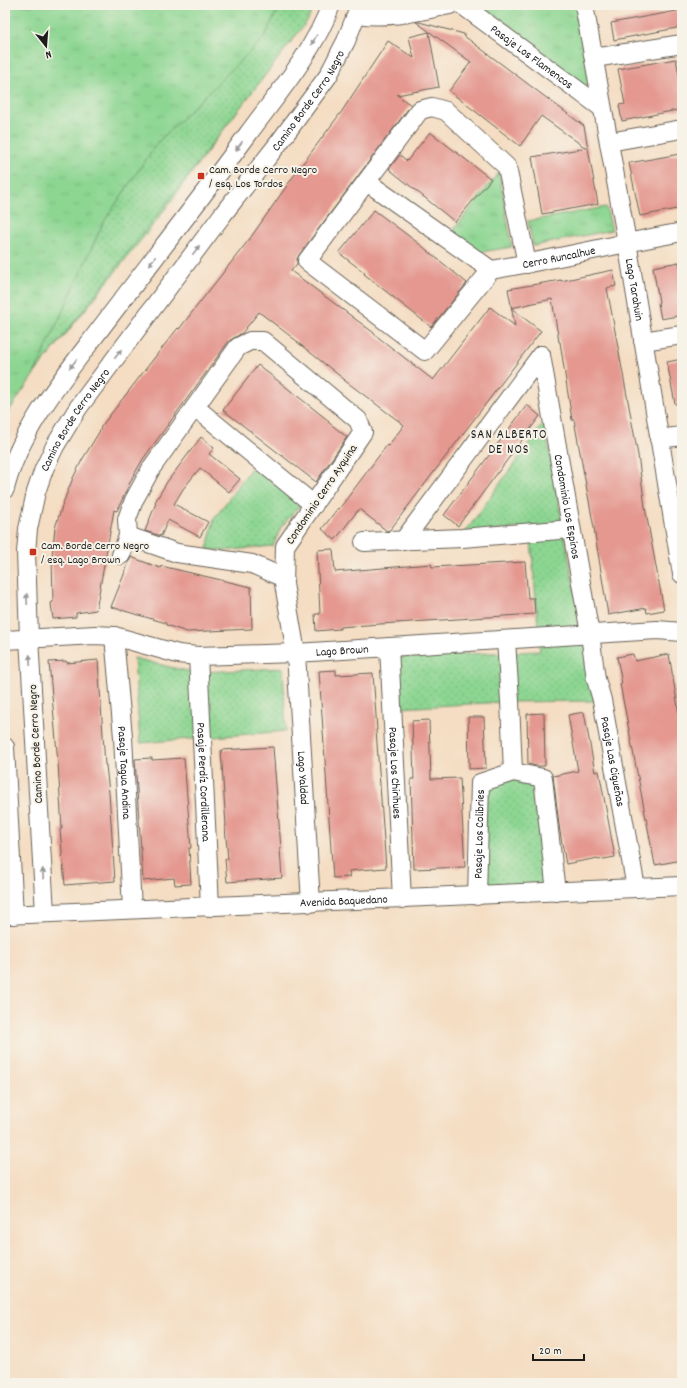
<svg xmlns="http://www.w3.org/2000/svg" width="687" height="1388" font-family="Dekko,sans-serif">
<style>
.grass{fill:url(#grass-tufts);stroke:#547957}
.park{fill:url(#park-dots);stroke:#547957}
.building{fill:#e49890}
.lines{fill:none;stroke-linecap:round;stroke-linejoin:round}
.minor-casing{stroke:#686056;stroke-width:20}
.minor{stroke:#fff;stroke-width:18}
.oneway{fill:#999}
.poi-dot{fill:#c8321e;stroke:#f7f3e8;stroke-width:1.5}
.labels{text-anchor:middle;stroke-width:4;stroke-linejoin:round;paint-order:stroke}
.street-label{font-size:12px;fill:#1c1c1c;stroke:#f7f3e8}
.poi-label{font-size:12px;fill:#1c1c1c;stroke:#f7f3e8;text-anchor:start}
.neighbourhood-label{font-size:13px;letter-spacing:1px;fill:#1c1c1c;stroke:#f7f3e8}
</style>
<defs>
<pattern id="grass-tufts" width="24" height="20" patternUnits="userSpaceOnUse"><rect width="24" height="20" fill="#8dd692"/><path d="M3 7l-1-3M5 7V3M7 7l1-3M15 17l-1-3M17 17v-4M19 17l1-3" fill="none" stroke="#79b77d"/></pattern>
<pattern id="park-dots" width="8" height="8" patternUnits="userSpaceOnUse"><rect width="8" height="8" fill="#8dd692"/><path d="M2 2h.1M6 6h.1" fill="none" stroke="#79b77d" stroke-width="1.8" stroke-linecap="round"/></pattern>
</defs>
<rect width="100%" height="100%" fill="#f7f3e8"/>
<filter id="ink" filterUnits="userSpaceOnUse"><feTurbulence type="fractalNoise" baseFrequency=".025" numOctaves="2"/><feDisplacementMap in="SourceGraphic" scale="8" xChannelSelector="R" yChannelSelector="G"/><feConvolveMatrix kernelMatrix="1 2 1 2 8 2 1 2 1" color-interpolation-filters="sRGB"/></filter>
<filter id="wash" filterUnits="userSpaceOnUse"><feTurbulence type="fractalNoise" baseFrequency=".012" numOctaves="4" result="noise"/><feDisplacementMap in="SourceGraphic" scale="16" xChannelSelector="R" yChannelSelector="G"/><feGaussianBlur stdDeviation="0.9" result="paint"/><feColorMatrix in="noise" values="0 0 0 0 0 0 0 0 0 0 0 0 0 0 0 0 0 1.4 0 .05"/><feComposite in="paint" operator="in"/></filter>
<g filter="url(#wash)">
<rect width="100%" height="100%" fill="#f4ddc2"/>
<g class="grass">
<polygon points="5,5 301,5 269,68 157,220 34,374 5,417"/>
<polygon points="483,5 577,5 592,91 484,12"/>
<polygon points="499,172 512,247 475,253 452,232"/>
<polygon points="606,207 612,230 533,246 528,221"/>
</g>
<g class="park">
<polygon points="280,5 314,5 308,20 34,374 103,223 157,143 264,38"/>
<polygon points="544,422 595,701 504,702 399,708 393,657 540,651 530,527 464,534"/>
<polygon points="252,467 301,504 281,527 273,546 222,551 207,549 214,519"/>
<polygon points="134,658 182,670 202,672 283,668 286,731 140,743"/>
<polygon points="543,778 556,892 477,896 480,783"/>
</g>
<g id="blocks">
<g class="building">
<polygon points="682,10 682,27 614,40 611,23"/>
<polygon points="416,22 419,22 464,34 464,36 584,126 598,204 542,214 532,157 586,148 541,116 520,146 449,91 471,62"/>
<polygon points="429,32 439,87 397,95 411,105 299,255 297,259 297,264 291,271 374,333 374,334 433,380 490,307 515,326 508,289 561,280 561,281 613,270 616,286 607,288 638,455 645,507 664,610 647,613 646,608 608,615 594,528 574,420 572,420 560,342 559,342 552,299 511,308 541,331 390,530 387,531 359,509 335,540 322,529 338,508 339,509 387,445 388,446 404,425 344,380 345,380 297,342 298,342 259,312 242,333 229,341 143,459 132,478 117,511 114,510 96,610 76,613 76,617 53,619 51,603 53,602 52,556 55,528 63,503 73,478 82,460 101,429 100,428 162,348 178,328 179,329 251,237 295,174 342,111 388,41 414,58 409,37"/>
<polygon points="676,59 682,91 682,109 622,121 619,105 625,104 618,69"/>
<polygon points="430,132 491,179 455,222 389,169 400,155 407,161"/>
<polygon points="680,154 682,166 682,208 640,216 629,163"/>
<polygon points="374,210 422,246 467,283 431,327 364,274 365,273 339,253"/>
<polygon points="679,262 682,279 682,315 661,319 658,303 659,302 653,267"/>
<polygon points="682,359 682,404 675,404 667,362"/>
<polygon points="258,365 329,421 328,422 347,437 316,482 223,410"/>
<polygon points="527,405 540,416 458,526 444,515"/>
<polygon points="201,437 214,448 209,454 240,479 229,492 200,468 183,489 174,504 208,522 200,537 168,520 161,536 145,531 156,503 155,502 167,482"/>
<polygon points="333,549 335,572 431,564 432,567 525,562 528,598 534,598 535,614 380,624 340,627 340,629 316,631 315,614 320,614 317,550"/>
<polygon points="131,557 160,568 161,566 251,587 252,629 187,632 166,625 166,623 111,607"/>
<polygon points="633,654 635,661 669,654 682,732 682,860 655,865 620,684 622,684 617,657"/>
<polygon points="98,660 105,765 106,765 109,793 115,881 65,885 60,829 62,829 58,763 49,662 66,661 67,663"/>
<polygon points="336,670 336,675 373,673 377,730 376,730 386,868 349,871 350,877 333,878 319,671"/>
<polygon points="584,712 595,772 599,771 615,857 598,860 598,858 566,864 560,832 553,776 578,771 568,715"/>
<polygon points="544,713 545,766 536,766 528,764 527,714"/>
<polygon points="468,717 484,717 486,768 469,769"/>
<polygon points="429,720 431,779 460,778 465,867 414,869 411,779 414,779 412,721"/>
<polygon points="273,747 281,849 280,849 282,878 227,882 225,859 228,859 225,827 226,826 221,750"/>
<polygon points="152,758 152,760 184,758 191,848 189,848 191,884 175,885 174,878 143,881 135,759"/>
</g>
</g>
</g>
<g filter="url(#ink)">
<use href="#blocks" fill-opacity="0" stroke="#686056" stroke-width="1"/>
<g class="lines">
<g class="minor-casing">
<g id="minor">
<path id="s1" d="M462,5l140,103"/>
<path id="s2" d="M584,5l43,237 55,332"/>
<path d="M357,14c32,5 62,-3 93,-9"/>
<polyline points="594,58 682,44"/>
<polyline points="609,142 682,129"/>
<polyline points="367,182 491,270"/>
<polyline points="491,270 425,351 307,261 420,110 432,107 446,111 507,167 527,264"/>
<path id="s3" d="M491,270c64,-11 127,-26 191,-38"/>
<polyline points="643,341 682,335"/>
<path id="s4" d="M541,355l49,279 6,45 6,21 34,188"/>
<polyline points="195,407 314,505"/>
<polyline points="659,439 682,436"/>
<path d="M5,489c13,-54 53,-105 86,-148 52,-69 106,-137 157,-207 30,-41 65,-81 83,-129"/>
<polyline points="128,536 177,553 252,564 284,578"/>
<polyline points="403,541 541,355"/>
<polyline points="364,542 462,538 571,529"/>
<path id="s5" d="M121,555l7,-19 -1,-17 7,-19 18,-33 86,-120 12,-6h13l95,79 5,12 -78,114 -1,38 12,69 15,250"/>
<path id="s6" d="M114,636l9,101 9,172"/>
<path id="s7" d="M5,640l90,-5 19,1 64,18 20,2 98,-3 361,-23 25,2"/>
<polyline points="506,640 510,701 513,772"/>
<path id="s8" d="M389,647l13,252"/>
<path id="s9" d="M198,656l12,251"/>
<polyline points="5,747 14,915"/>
<path id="s10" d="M477,896l3,-113 33,-11 30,6 13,114"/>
<path id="s11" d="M45,913l-16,-275 -3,-86 2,-23 8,-37 8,-23 11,-23 23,-38 145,-194 55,-70 50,-68 18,-35 14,-36"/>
<path id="s12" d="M5,915l677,-29"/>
</g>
</g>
<use href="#minor" class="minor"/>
</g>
<defs><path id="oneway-solid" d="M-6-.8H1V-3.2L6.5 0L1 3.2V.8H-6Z"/></defs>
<g class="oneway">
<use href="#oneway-solid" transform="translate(314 40) rotate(118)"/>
<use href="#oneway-solid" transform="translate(239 146) rotate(126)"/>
<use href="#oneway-solid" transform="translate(196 250) rotate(-53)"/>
<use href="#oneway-solid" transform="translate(152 261) rotate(128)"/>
<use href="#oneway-solid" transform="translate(118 354) rotate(-53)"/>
<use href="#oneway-solid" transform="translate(73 364) rotate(127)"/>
<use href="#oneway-solid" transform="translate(27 599) rotate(-93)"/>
<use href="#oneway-solid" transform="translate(30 660) rotate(-93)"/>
<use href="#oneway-solid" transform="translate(43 874) rotate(-93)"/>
</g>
</g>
<g class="poi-dot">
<rect x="197" y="172" width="8" height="8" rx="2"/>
<rect x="29" y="548" width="8" height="8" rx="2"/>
</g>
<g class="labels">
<g class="street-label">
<text dy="4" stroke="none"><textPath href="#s1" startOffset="87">Pasaje Los Flamencos</textPath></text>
<text dy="4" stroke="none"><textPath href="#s11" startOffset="901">Camino Borde Cerro Negro</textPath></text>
<text dy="4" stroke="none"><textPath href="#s3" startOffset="69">Cerro Runcalhue</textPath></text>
<text dy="4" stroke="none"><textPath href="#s2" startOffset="289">Lago Tarahuin</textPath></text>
<text dy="4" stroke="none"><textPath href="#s11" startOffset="505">Camino Borde Cerro Negro</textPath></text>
<text transform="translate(321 494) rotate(-56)" y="4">Condominio Cerro Ayquina</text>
<text dy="4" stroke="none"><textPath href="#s4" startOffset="154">Condominio Los Espinos</textPath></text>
<text dy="4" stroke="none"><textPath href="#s7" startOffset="340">Lago Brown</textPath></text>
<text transform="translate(35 744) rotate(-93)" y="4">Camino Borde Cerro Negro</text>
<text dy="4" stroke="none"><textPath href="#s4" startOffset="413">Pasaje Las Cigueñas</textPath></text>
<text dy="4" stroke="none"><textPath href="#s6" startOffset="137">Pasaje Tagua Andina</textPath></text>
<text dy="4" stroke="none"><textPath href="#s8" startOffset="126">Pasaje Los Chirihues</textPath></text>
<text dy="4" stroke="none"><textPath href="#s5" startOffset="777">Lago Yaldad</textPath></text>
<text dy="4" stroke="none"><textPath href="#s9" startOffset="126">Pasaje Perdíz Cordillerana</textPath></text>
<text dy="4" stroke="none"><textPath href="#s10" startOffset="62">Pasaje Los Colibries</textPath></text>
<text dy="4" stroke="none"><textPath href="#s12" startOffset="339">Avenida Baquedano</textPath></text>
</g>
<g class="poi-label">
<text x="209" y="173">Cam. Borde Cerro Negro<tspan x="209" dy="14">/ esq. Los Tordos</tspan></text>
<text x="41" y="549">Cam. Borde Cerro Negro<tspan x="41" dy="14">/ esq. Lago Brown</tspan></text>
</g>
<g class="neighbourhood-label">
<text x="509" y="438">SAN ALBERTO<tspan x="509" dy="15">DE NOS</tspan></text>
</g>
</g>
<rect width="687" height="1388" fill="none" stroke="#f7f3e8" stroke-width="20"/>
<g transform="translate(46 46) rotate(163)" stroke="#f7f3e8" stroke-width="3" paint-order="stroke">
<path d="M0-3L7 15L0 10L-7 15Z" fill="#1c1c1c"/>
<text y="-6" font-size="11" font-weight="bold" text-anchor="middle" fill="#1c1c1c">N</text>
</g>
<path d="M533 1354v6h51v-6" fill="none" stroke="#1c1c1c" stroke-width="2"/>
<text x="539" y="1354" font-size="12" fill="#1c1c1c" stroke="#f7f3e8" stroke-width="3" paint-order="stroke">20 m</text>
</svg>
